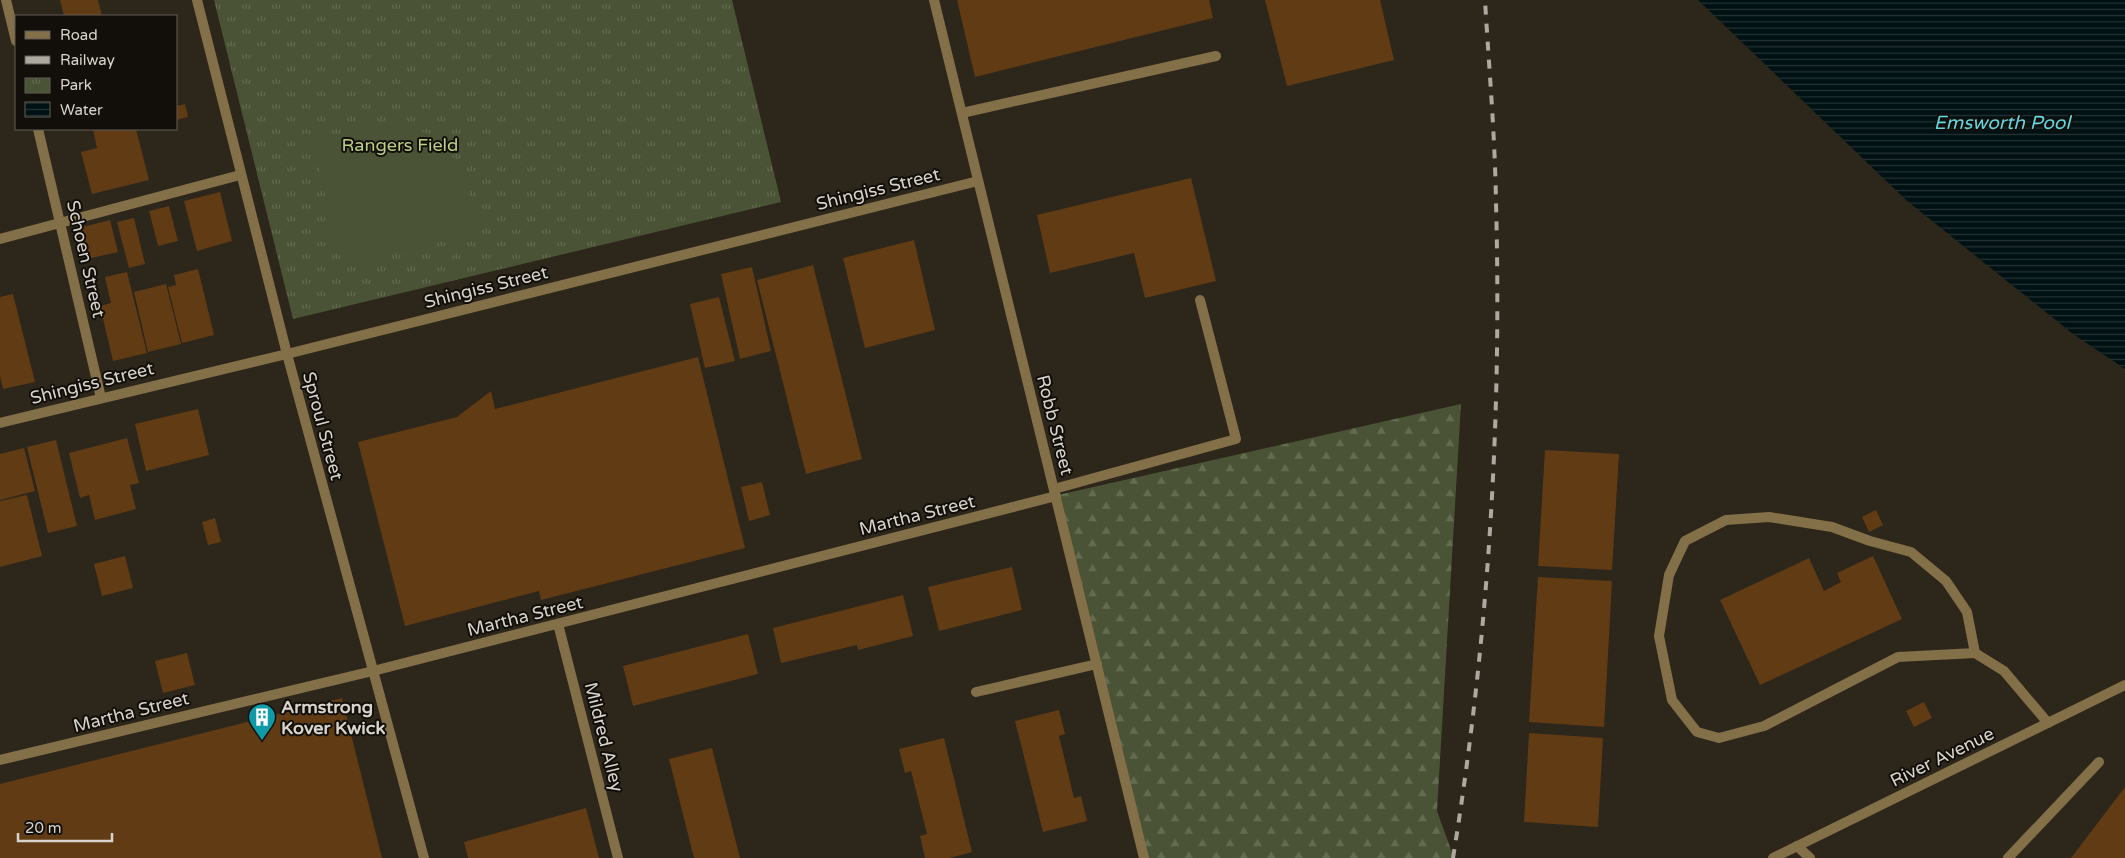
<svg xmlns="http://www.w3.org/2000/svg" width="2125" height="858" font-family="'Varela Round',sans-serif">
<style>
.forest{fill:url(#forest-firs)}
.park{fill:url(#park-tufts)}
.pitch{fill:#4a5335}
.water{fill:url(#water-rules)}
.building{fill:#603b14}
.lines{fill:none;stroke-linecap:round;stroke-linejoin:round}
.service{stroke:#836f48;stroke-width:10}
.minor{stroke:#836f48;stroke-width:10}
.tertiary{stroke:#836f48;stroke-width:10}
.rail{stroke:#ada8a0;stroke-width:4;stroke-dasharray:9 9;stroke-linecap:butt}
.labels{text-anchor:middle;stroke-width:4;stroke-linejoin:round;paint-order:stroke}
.park-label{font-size:18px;fill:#bad083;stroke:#120f0a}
.street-label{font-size:18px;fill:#d8d3cc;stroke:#120f0a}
.poi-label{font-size:18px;font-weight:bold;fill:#d8d3cc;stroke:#120f0a;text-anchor:start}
.water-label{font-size:19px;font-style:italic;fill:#63d5de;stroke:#120f0a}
</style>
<defs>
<pattern id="forest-firs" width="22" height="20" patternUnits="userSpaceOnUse" patternTransform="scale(1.25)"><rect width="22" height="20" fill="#4a5335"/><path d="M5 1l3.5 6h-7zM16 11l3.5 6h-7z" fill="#636b51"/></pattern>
<pattern id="park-tufts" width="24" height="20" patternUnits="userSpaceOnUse" patternTransform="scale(1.25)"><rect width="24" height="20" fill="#4a5335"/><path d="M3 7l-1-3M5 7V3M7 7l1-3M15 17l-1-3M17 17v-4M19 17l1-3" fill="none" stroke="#636b51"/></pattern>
<pattern id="water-rules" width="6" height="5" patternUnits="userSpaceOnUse" patternTransform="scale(1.25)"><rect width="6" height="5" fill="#001113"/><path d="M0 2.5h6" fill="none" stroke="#243334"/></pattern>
</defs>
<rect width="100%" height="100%" fill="#2d261a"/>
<polygon class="forest" points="1461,404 1437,811 1454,858 1146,858 1058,495"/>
<polygon class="park" points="214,0 732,0 781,202 293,319"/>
<polygon class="pitch" points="371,124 407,124 435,138 458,163 470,198 478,231 379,255 358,268 329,247 332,221 313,142"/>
<polygon class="water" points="1698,0 2125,0 2125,369 2073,334 1906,200"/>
<g class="building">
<polygon points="60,0 98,0 102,16 64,16"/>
<polygon points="957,0 1209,0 1213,18 975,77"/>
<polygon points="1265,0 1380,0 1394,60 1287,86"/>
<polygon points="185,104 188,117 176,120 176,106"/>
<polygon points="99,129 136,129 149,180 92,194 81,152 97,148 93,130"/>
<polygon points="1191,178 1216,281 1145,298 1134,253 1050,273 1037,215"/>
<polygon points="220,192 232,241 197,251 184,201"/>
<polygon points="169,206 178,241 158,246 149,211"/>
<polygon points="134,218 145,264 129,268 117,222"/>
<polygon points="110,220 118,252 87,259 79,228"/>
<polygon points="914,240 935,330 865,348 843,258"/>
<polygon points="813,265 862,459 806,474 757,280"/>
<polygon points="752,267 771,351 740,359 721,274"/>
<polygon points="198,269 214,335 182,343 168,287 176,285 174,275"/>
<polygon points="127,272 147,353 113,361 100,306 111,303 105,277"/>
<polygon points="166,284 181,344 148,352 134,292"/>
<polygon points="13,294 35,382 3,389 0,376 0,297"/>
<polygon points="719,297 735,361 705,368 690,304"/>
<polygon points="698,357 745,548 541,600 539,591 405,626 358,442 457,417 491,391 495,409"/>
<polygon points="198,409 209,455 146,471 135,424"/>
<polygon points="127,438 139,483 130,485 136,509 95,520 89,495 80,498 69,453"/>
<polygon points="56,440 77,526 48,533 27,447"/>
<polygon points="24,448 35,491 0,500 0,454"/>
<polygon points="1545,450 1619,454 1612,570 1538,566"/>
<polygon points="762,482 770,515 749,521 741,487"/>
<polygon points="27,495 42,556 0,567 0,501"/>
<polygon points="1876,510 1883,525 1869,532 1862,517"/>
<polygon points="215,518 221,542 208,545 202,522"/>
<polygon points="125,556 133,588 102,596 94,564"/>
<polygon points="1873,556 1902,619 1760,685 1720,600 1809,558 1824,591 1841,582 1837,573"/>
<polygon points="1012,567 1022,610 939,631 928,587"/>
<polygon points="1538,577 1612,581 1604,727 1529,722"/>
<polygon points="903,595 913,636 858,650 857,645 781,663 773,628"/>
<polygon points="748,634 758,674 633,706 623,666"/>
<polygon points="187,653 195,685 163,693 155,661"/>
<polygon points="342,698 382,858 0,858 0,784"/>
<polygon points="1924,702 1932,718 1914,727 1906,711"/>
<polygon points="1059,710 1065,734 1059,736 1074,798 1081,796 1087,821 1043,832 1015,721"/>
<polygon points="1529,733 1603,738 1598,827 1524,822"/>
<polygon points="944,738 972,852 950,858 925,858 920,836 927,834 911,771 905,773 899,749"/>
<polygon points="712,748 740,858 694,858 669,759"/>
<polygon points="2125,787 2125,858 2071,858"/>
<polygon points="586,808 599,858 468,858 464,842"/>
</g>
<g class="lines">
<g class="service">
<polyline points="962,113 1216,56"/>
<polyline points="0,239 240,175"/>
<polyline points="1054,489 1236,439 1200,300"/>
<polyline points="558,624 618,858"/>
<polyline points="1975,653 1967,612 1946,581 1911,552 1870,541 1832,527 1769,517 1726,520 1685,541 1669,575 1659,636 1672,700 1697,732 1719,738 1764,726 1898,657 1975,653 2004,671 2048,723"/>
<polyline points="976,692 1097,664"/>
<polyline points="1797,846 1810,858"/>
<polyline points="2008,858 2099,762"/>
</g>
<g class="minor">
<polyline points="6,0 16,41"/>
<polyline points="197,0 287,354 424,858"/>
<polyline points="934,0 1144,858"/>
<polyline points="38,129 101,398"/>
<polyline points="0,423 287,354 978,181"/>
<polyline points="0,760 373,671 1056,496"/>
</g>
<polyline class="tertiary" points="1773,858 2125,685"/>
<path class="rail" d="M1453,858c35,-216 49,-436 43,-655 -1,-68 -7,-135 -11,-203"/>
</g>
<defs>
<g id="building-pin" transform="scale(1.4375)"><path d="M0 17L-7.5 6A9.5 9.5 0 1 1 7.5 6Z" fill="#0f9aa8" stroke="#120f0a"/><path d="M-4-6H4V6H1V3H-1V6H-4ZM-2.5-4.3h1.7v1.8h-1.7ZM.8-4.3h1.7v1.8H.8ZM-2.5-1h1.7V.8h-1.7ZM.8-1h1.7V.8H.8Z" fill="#fff"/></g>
</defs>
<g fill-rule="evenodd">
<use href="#building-pin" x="262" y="717"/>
</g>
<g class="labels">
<g class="park-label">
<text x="400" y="151">Rangers Field</text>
</g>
<g class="street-label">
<text transform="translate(878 189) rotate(-14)" y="6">Shingiss Street</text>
<text transform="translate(86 259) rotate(77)" y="6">Schoen Street</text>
<text transform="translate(486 287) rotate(-14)" y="6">Shingiss Street</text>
<text transform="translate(92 383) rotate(-14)" y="6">Shingiss Street</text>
<text transform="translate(1055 425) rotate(76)" y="6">Robb Street</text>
<text transform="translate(323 426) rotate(75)" y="6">Sproul Street</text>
<text transform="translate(917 515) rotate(-14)" y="6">Martha Street</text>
<text transform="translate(525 616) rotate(-14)" y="6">Martha Street</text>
<text transform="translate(131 712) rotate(-14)" y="6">Martha Street</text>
<text transform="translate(604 737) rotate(76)" y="6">Mildred Alley</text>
<text transform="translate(1942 757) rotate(-26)" y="6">River Avenue</text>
</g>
<g class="poi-label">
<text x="281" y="713">Armstrong<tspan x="281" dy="21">Kover Kwick</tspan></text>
</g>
<g class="water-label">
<text x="2002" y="129">Emsworth Pool</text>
</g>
</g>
<rect x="15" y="15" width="162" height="115" fill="#120f0a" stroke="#615d58"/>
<rect x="25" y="31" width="25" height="8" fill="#836f48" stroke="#615d58"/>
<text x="60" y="40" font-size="15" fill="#d8d3cc">Road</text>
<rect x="25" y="56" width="25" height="8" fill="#ada8a0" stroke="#615d58"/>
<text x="60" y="65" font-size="15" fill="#d8d3cc">Railway</text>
<rect x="25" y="78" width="25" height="15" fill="url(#park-tufts)" stroke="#615d58"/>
<text x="60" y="90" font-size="15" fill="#d8d3cc">Park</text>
<rect x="25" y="102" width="25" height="15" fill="url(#water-rules)" stroke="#615d58"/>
<text x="60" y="115" font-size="15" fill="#d8d3cc">Water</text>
<path d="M18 833v8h94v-8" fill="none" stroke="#d8d3cc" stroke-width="2.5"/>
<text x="25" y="833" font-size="15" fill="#d8d3cc" stroke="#120f0a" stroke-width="4" paint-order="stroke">20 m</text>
</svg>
